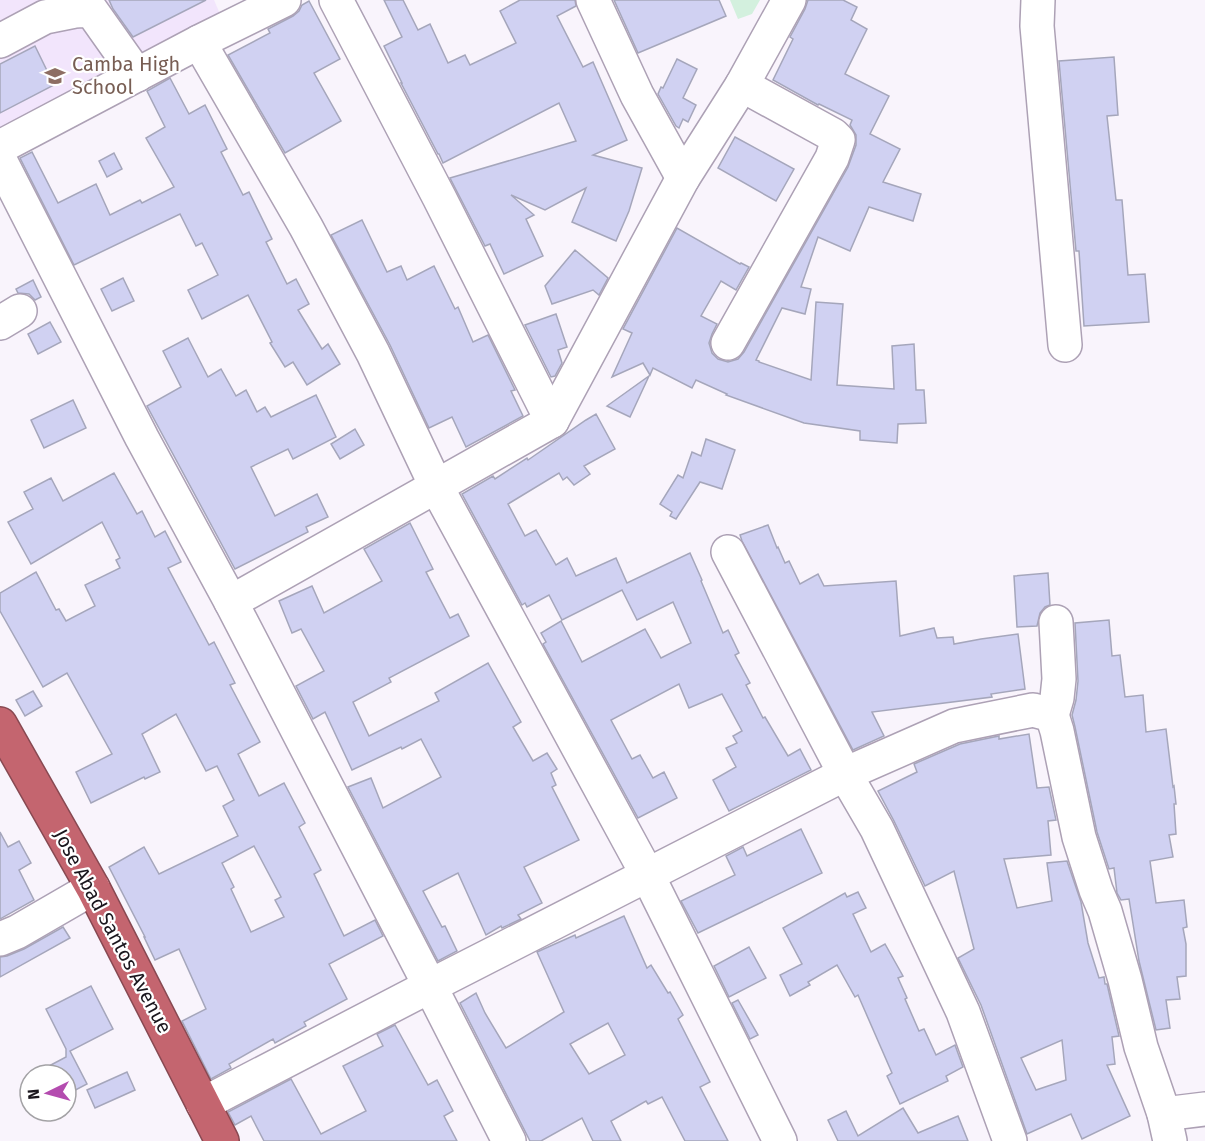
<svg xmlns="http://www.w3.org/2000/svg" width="1205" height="1141" font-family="'Fira Sans',sans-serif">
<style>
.built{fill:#f2e5fc}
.green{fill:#d3f0de}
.building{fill:#d0d1f2;stroke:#a5a6bb;stroke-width:1.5;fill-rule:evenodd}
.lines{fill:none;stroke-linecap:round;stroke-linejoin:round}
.minor-casing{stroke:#ada1b5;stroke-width:36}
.highway-casing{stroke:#884952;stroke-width:36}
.minor{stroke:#fff;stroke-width:33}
.highway{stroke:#c4656f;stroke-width:33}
.labels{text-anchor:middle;stroke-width:4.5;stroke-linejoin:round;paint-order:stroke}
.education-label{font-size:20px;fill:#785e54;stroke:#fff;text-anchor:start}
.street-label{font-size:20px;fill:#1a161d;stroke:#fff}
</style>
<rect width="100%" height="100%" fill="#f9f4fc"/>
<polygon class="built" points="0,0 214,0 220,14 0,137"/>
<polygon class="green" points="730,0 760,0 752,14 738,19"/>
<g class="building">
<polygon points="109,0 206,0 133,37 113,9"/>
<polygon points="384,0 403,0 418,30 430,24 448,63 465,55 470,65 516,43 500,11 520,0 575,0 576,6 557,16 583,67 593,62 627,140 593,155 642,168 629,211 616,241 572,222 586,188 545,210 511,195 534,215 526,219 543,256 504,274 490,244 485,246 450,178 576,141 559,103 443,163 439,154 438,154 401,83 402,83 384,46 402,37"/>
<polygon points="614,0 719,0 726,16 638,53"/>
<polygon points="808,0 843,0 857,7 851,20 867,29 845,74 889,96 870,134 900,149 883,182 921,194 913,221 869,207 850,251 818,237 801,287 811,289 805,314 782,308 756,360 759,361 759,362 811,380 816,302 843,304 837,385 894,389 892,346 914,344 916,390 924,390 926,423 898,424 897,443 860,440 860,431 804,423 726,395 727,394 696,380 692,388 653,368 650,375 643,363 612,377 632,333 623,329 677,228 740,264 741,263 749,267 736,290 721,281 701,316 717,324 712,334 709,343 712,353 718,359 728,362 738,359 744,352 848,167 856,145 856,135 850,125 852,120 819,104 818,105 773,80 793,39 790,37 805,9"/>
<polygon points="309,1 340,59 314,73 341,121 285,153 228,55 270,33 268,29 293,16 299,11 302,5"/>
<polygon points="35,46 54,85 0,113 0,64"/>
<polygon points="1114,57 1118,115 1107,116 1116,200 1122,200 1128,275 1145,274 1149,322 1084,326 1079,251 1076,251 1059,61"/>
<polygon points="677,59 697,69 683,98 696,105 688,122 683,119 679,128 676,126 658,94 661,87 663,88"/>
<polygon points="170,78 189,114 205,105 227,149 221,152 243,195 249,192 272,239 266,242 287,284 296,279 309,304 298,310 322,349 328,344 340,364 307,385 293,362 285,367 270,343 272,342 248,295 202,319 188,290 218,275 202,243 196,246 180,214 74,265 20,158 32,152 58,203 96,184 110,215 140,200 142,203 174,187 146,138 165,127 147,91"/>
<polygon points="735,137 794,169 776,201 718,168"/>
<polygon points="114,153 122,169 107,177 99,161"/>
<polygon points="362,220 387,272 401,266 407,280 434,266 455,309 458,307 473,342 488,335 515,390 511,391 523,416 466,447 452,417 429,428 390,345 331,235"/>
<polygon points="575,250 608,278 599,295 593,290 552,304 545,286"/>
<polygon points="123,278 134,301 112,311 101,289"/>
<polygon points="33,280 41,297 35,300 29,294 18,293 16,289"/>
<polygon points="556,314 567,347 558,350 562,363 555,376 551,377 525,325"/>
<polygon points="50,322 61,342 38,354 28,334"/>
<polygon points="188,338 208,377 221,369 236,396 246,390 257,412 265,407 271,417 316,395 336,437 293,459 288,449 251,467 275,516 317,494 328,517 306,527 308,532 235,569 147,406 181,387 163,351"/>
<polygon points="649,376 630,417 607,406"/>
<polygon points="73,400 86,428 44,448 31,420"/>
<polygon points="596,414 615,449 584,466 590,474 574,485 567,477 563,480 559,473 508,504 525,536 536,530 556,565 567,558 576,576 616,558 627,583 690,553 702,580 701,581 723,633 728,630 739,653 735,655 750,683 746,685 763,718 765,717 788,756 800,749 811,770 729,811 713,780 736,767 726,748 737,743 733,736 742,731 722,694 689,708 679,684 611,720 632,759 640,755 653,778 664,772 677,798 638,818 543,644 546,642 541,633 561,621 582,662 645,629 661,658 691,643 673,602 637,620 622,590 562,620 549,595 527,607 525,603 522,605 462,494 493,476 495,479 527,458 528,460 586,420"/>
<polygon points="355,429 364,445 340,459 331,444"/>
<polygon points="706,439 735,450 722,489 700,482 676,519 670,516 672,512 660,504 678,475 683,478 692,452 701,456"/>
<path d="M114,473l23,41 5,-3 13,26 10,-6 16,31 -13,6 41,77 5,-3 21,41 -5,2 30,57 -22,12 21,42 25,-13 21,40 -6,4 22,43 -7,4 30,62 31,-16 8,16 -54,28 18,35 -43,23 2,4 -31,17 -2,-4 -44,25 2,4 -20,11 -29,-58 24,-12 -27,-60 -24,11 -11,-23h1l-36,-70 35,-20 15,27 79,-38 -15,-30 11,-6 -17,-34 -11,5 -30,-57 -34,20 18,38 -15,7 -1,-2 -53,26 -15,-31 36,-18 -45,-81 -24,14 -43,-76v-18l36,-21 20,38 3,-1 7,12 29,-15 -10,-21 35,-17 -4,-8 4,-2 -18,-36 -71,42 -23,-42 25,-13 -9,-17 27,-14 12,23zM254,846l27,51 -6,3 9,17 -33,15 -20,-43 3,-2 -12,-24z"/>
<polygon points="410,523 433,569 426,572 450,618 458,614 469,636 389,678 391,682 353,702 369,736 439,701 435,693 488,663 521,722 513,727 533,761 547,753 557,769 551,773 556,785 552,787 579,840 524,867 542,903 518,915 521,919 502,928 501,926 486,935 458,873 423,891 442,927 445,926 457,951 438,961 348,787 371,778 383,808 441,777 421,739 402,749 401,747 352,770 325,712 313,719 296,686 324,671 301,629 292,633 279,601 312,586 324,613 382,581 364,549"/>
<polygon points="768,525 777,548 778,547 785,563 789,561 800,584 818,574 824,586 896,581 900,636 934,628 937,638 953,637 954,644 981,639 1018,634 1025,689 991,694 992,697 872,712 884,736 853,750 742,541 740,535"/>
<polygon points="1048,573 1050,605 1045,607 1040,613 1037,626 1017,627 1014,576"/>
<polygon points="1109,620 1112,656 1120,655 1125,697 1143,695 1146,732 1166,729 1173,787 1174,786 1176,804 1174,804 1176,834 1169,835 1173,857 1150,861 1156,903 1184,900 1187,927 1183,928 1186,944 1186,976 1177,977 1180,999 1166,1000 1170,1028 1156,1030 1139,961 1129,899 1121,900 1117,893 1114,868 1109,869 1097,832 1075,727 1072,715 1076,700 1078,681 1075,623"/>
<polygon points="33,691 42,706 25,716 16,700"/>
<path d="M1029,734l8,54 12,-1 7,33 -8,1 3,34 -47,4 13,49 35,-7 -5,-38 20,-2 14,41 7,41 11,35 5,-1 1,7h2l12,52 -7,1 3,27 -8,1 23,51 -48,23 -11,-25 -44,20 -46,-129 -23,-47 16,-9 -20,-78 -29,15 -31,-65 -16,-30 39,-19 -3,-8 46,-20 39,-8v3zM1062,1040l4,40 -30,10 -15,-32z"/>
<polygon points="801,829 822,873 698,933 681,901 735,875 726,856 743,847 747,856"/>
<polygon points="0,832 8,847 19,841 31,863 19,870 34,900 0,919"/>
<polygon points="858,892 866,908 853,914 871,952 885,944 903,976 898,978 907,998 905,999 919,1031 924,1029 936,1055 955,1045 963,1067 946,1076 948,1081 900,1104 887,1076 892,1073 858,995 855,997 837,965 808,982 810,985 790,996 780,975 802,964 783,928 845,893 847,897"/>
<path d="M624,916l23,52 4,-3 17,28 2,-1 13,23 -5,4 32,63 -10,5 28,54h-43l-23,-44 -14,7 -2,-3 -35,20 10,20h-28l-11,-23 -41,23h-11l-70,-138 16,-10 9,20 21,35 58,-36 -27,-60 38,-17 1,3zM608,1023l17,32 -36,19 -19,-30z"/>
<polygon points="63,927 70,938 0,977 0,957 7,956 24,949"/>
<polygon points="749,947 766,978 729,997 714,966"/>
<polygon points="91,986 113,1029 70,1051 87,1084 66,1095 66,1075 32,1075 66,1057 66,1049 46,1009"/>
<polygon points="738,1000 758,1035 750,1039 732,1003"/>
<polygon points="395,1025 428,1085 437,1080 453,1111 444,1116 457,1141 264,1141 251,1116 235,1125 228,1112 291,1079 321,1134 366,1111 343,1066 383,1046 377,1034"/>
<polygon points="127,1072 135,1090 95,1108 87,1090"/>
<polygon points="903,1108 918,1133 958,1116 968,1141 838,1141 828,1120 846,1111 858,1136"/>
</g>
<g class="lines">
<g class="minor-casing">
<g id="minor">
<polyline points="336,0 439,197 552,421"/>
<polyline points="593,0 637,95 683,178"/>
<polyline points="1038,0 1037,26 1065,345"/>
<polyline points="0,41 45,17 75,11 91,10 137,75"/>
<polyline points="199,42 306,227 373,353 436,486 647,874 780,1141"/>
<polyline points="0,147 199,42 284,0"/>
<polyline points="0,160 142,438 231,602 430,986 509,1141"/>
<polyline points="0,323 20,311"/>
<polyline points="728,343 832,158 838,140 833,135 742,85"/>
<polyline points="728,552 845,774 877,829 963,1012 1010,1141"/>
<polyline points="231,602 552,421 683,178 742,85 789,0"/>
<polyline points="1052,715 1057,698 1059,679 1056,622"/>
<polyline points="0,939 17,932 93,888"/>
<polyline points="203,1104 430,986 845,774 954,726 1033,710 1052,715 1057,731 1079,837 1096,890 1105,911 1125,980 1141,1047 1164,1114 1170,1141"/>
<polyline points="1164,1114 1205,1109"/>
</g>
</g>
<g class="highway-casing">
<polyline id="highway" points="0,724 93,888 222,1141"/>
</g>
<use href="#minor" class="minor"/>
<use href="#highway" class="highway"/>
</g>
<defs>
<g id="school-bare" transform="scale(1.62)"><path d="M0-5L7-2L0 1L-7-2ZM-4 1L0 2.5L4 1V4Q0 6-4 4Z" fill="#8d6e63" stroke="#fff" stroke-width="2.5" paint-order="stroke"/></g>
</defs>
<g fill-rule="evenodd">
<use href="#school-bare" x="55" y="76"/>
</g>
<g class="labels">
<g class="education-label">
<text x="72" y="71">Camba High<tspan x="72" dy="23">School</tspan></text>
</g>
<g class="street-label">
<text transform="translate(113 931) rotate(62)" y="7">Jose Abad Santos Avenue</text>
</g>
</g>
<g transform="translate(48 1093) rotate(265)"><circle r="28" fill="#ffffff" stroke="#a3a2a5" stroke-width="1.5"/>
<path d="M0-4.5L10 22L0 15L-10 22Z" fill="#b44caf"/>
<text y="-9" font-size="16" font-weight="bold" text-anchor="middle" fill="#1a161d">N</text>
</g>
</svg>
